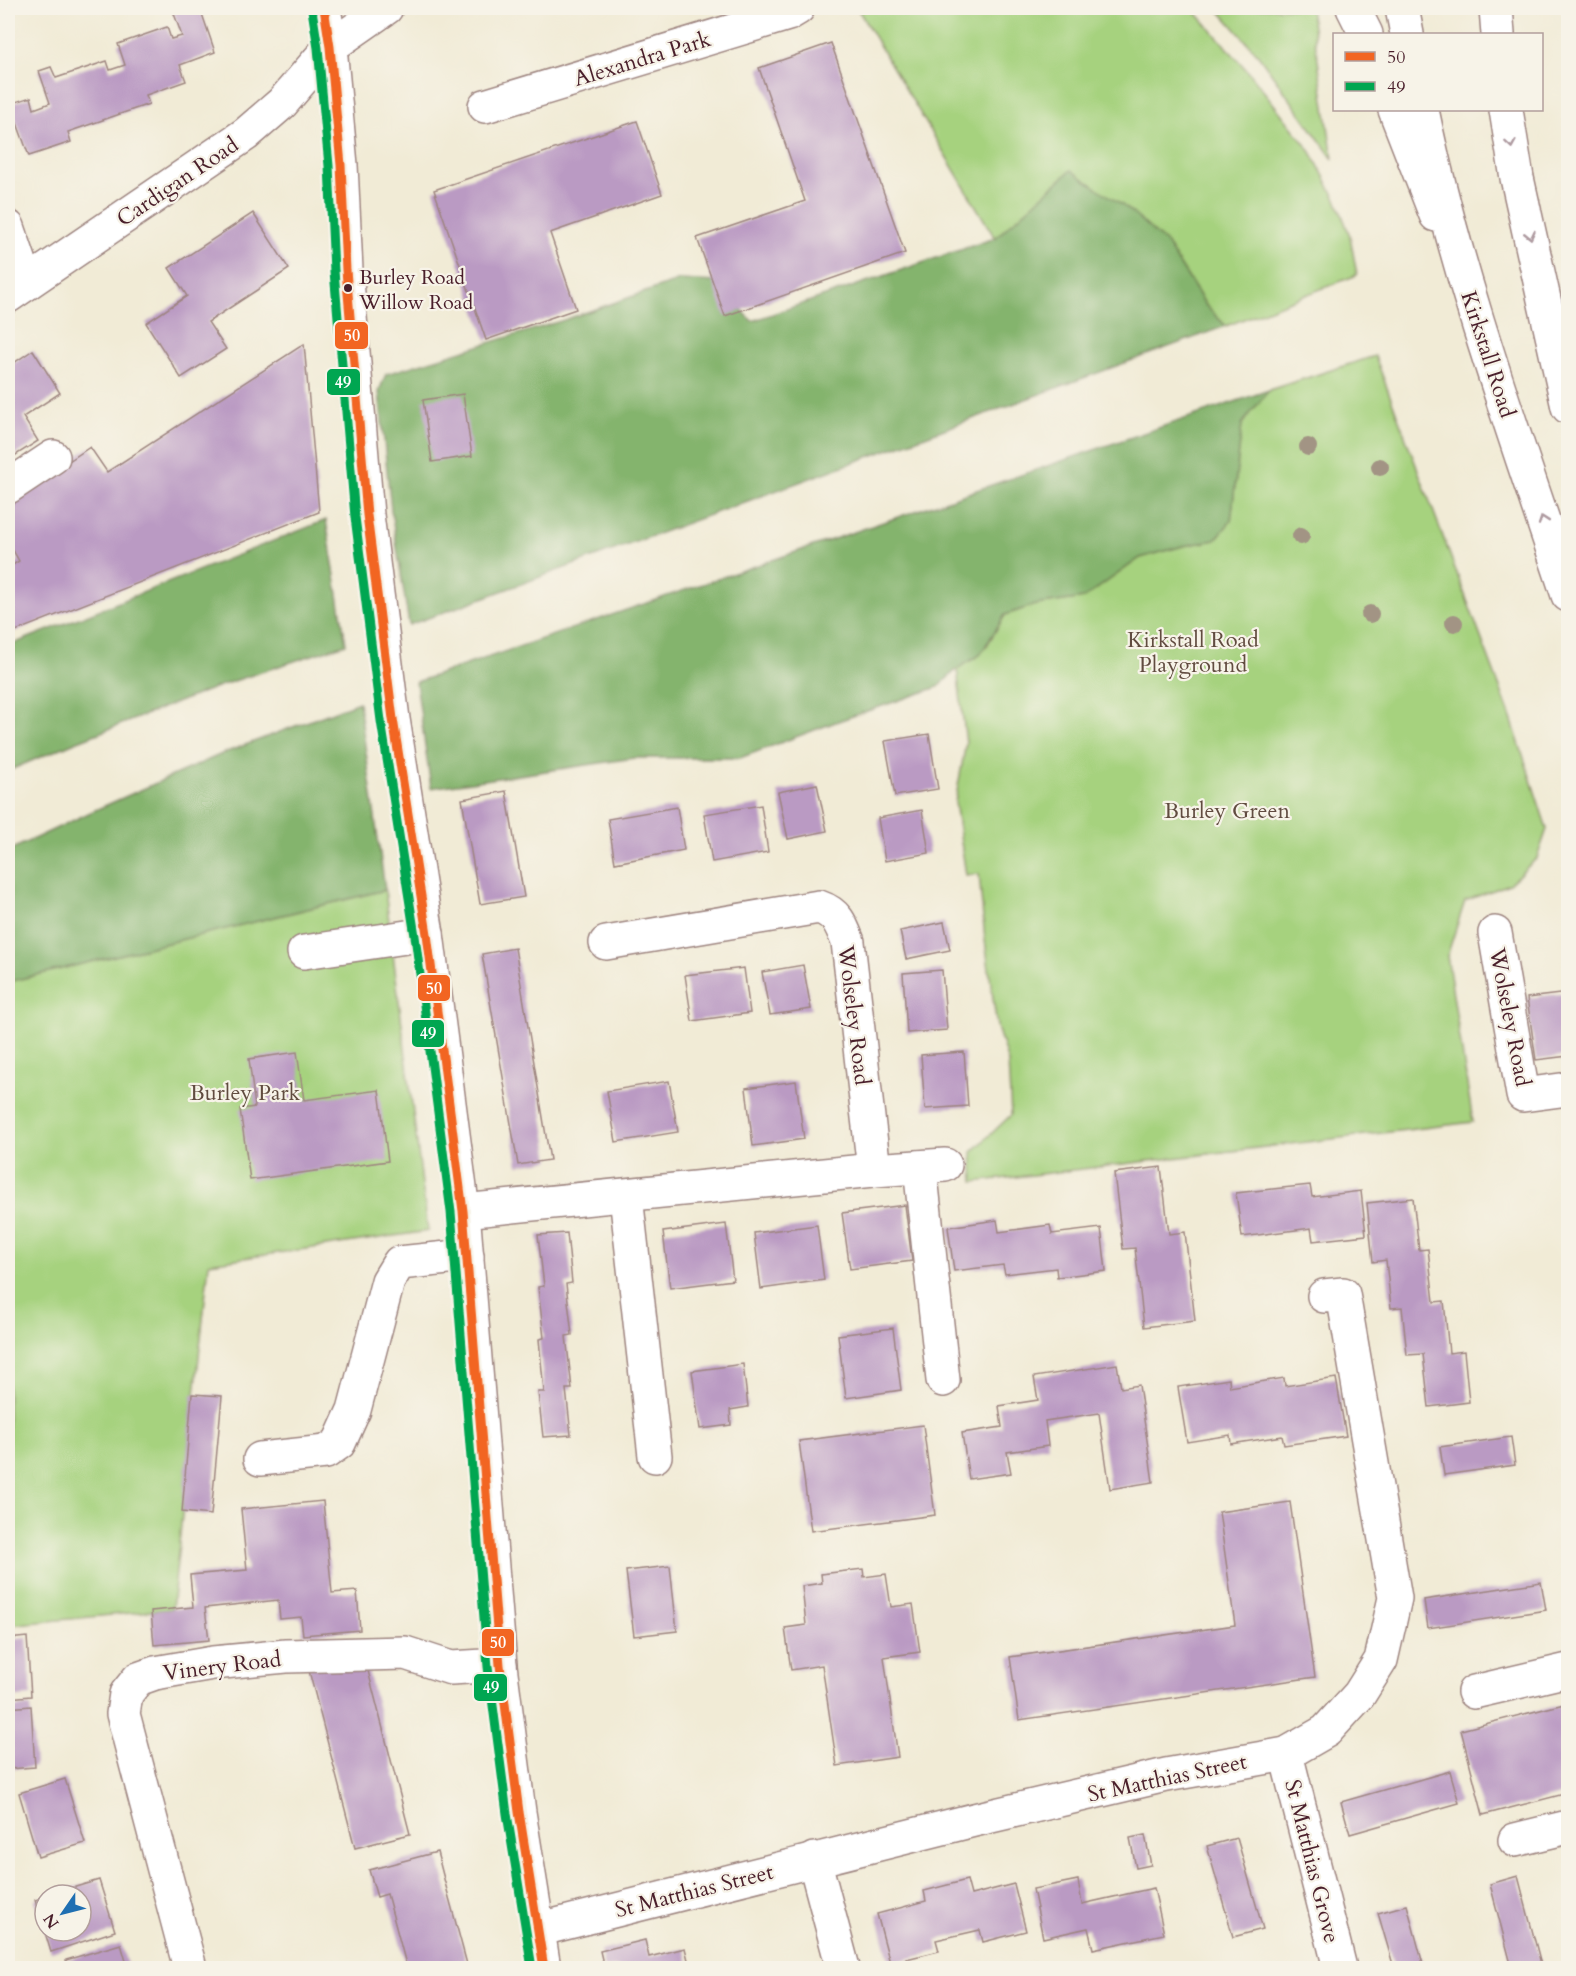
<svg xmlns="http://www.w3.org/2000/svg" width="1576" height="1976" font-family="Cardo,serif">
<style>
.green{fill:#a6d27e;stroke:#787854;stroke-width:1.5}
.forest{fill:#84b46d;stroke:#676a4c;stroke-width:1.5}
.building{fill:#ba9ac3}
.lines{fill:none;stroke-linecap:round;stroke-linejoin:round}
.minor-casing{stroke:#9e8580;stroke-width:36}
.major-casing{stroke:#9e8580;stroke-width:36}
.minor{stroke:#fff;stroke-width:33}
.major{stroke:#fff;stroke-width:33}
.bus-1-casing{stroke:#f7f3e8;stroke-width:14}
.bus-2-casing{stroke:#f7f3e8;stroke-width:14}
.bus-1{stroke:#f26522;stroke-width:9}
.bus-2{stroke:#00a651;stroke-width:9}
.tree{fill:#a29484}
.oneway{stroke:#ae9aa0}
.bus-dot{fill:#4a1f2b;stroke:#f7f3e8;stroke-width:2}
.labels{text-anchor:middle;stroke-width:4.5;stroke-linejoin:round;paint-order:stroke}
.bus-label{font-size:20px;fill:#4a1f2b;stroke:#f7f3e8;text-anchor:start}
.street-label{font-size:22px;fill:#4a1f2b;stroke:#f7f3e8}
.park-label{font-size:22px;fill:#614c40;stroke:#f7f3e8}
.line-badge{stroke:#f7f3e8;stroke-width:2}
.badge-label{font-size:16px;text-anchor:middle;font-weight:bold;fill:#fff}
</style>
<rect width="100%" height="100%" fill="#f7f3e8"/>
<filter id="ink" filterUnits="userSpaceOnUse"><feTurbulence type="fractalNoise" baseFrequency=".0167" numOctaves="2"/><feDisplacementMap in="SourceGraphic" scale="12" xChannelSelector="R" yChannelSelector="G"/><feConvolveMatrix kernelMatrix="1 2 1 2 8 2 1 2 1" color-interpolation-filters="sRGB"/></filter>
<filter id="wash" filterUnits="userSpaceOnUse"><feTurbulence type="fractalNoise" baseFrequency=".008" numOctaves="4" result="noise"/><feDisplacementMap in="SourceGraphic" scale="24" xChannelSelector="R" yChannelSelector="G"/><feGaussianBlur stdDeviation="1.35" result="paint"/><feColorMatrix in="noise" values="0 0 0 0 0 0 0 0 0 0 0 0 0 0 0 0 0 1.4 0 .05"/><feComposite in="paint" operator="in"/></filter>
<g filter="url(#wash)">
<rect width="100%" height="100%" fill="#f1ebd6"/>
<g class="green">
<polygon points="857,8 1192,8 1252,76 1311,152 1336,199 1350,236 1357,275 1226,326 1207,307 1166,243 1071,171 995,238"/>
<polygon points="1217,8 1310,8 1333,159 1259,56"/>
<polygon points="1375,356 1509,712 1547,829 1537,858 1509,884 1465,901 1447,956 1473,1122 974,1182 972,1152 1011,1115 1008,1062 997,1027 985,940 979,874 966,875 955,802 966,743 957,669 986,647 1005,615 1035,605 1084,598 1140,558 1183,546 1215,540 1231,521 1242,423 1269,390"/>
<polygon points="385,890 428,1231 209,1263 172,1609 8,1625 8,982"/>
</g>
<g class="forest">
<polygon points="1071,170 1128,209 1166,243 1207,307 1226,326 409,625 391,510 379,391 386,374 561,321 680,280 717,282 752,321 995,238"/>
<polygon points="1269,390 1242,424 1231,521 1215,540 1183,546 1140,558 1084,598 1035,605 1005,615 980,655 957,669 938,687 841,720 740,758 634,758 431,788 416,682"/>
<polygon points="326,520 346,644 222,685 73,743 8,771 8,646"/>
<polygon points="359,702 385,890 8,982 8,851 93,811 224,753"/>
</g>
<g id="blocks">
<g class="building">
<polygon points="172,8 200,8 215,52 180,65 186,81 146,95 149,104 68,132 71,142 29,156 10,104 31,97 34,109 50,103 39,71 51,67 56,78 107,61 110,70 125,65 118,44 167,27 171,39 182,36"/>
<polygon points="831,43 905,253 725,316 697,238 805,201 759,68"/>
<polygon points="637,121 662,194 550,233 576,309 486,340 434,190"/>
<polygon points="253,213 289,269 208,322 226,349 181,378 146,323 187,296 169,268"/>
<polygon points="304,344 319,512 8,634 8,568 19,561 8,541 8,502 90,447 107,472"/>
<polygon points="33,350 60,393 23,417 38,441 8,460 8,367"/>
<polygon points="463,394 472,456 432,462 423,400"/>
<polygon points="929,734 938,789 895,796 885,741"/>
<polygon points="817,784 827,831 788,839 778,792"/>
<polygon points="506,791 524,897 480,904 462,799"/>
<polygon points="761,805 768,852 712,862 704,814"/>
<polygon points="677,807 684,850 615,863 608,819"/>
<polygon points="922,810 929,853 885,861 878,818"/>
<polygon points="944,922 950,950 906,959 900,931"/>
<polygon points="515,948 550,1160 518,1165 482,954"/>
<polygon points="803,965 811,1009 770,1015 762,972"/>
<polygon points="744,968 750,1013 692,1021 685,975"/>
<polygon points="942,970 947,1030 907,1033 903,973"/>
<polygon points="1568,993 1568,1056 1536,1060 1527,998"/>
<polygon points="297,1052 304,1100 379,1090 388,1161 250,1180 240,1109 255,1107 249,1059"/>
<polygon points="964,1052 968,1106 925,1109 921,1055"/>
<polygon points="669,1081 678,1132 616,1142 607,1091"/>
<polygon points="796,1081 804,1139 753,1146 746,1088"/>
<polygon points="1161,1167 1169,1234 1185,1232 1195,1321 1144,1327 1135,1248 1123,1249 1114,1173"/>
<polygon points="1310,1185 1312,1197 1361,1191 1366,1235 1313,1241 1311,1228 1242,1237 1236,1193"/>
<polygon points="1413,1198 1419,1250 1428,1249 1434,1302 1444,1301 1449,1353 1464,1351 1469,1402 1429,1407 1423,1354 1407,1355 1402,1307 1391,1308 1386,1260 1373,1262 1367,1203"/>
<polygon points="905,1205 912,1261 850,1269 842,1213"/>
<polygon points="997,1220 999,1232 1050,1225 1052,1234 1101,1228 1106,1271 1057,1277 1056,1268 1005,1274 1003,1265 954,1271 948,1227"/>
<polygon points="726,1224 733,1280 670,1288 663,1232"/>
<polygon points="817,1225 824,1280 761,1289 754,1233"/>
<polygon points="567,1233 572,1283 566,1284 572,1335 566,1336 572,1389 566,1389 571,1435 543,1437 538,1392 544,1392 539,1339 544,1338 538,1287 544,1286 538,1235"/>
<polygon points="893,1328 901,1390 846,1398 838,1335"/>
<polygon points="743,1364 748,1407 730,1410 731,1425 700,1429 692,1371"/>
<polygon points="1117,1364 1121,1388 1139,1385 1153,1482 1110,1489 1099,1413 1045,1421 1048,1446 1007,1452 1011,1473 969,1479 962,1433 1002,1427 999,1406 1038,1400 1034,1377"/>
<polygon points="1284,1378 1285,1386 1336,1378 1346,1436 1284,1445 1282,1436 1231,1444 1230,1435 1187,1442 1178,1387 1229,1379 1230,1387"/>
<polygon points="192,1394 222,1396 211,1515 182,1512"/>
<polygon points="923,1425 935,1515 811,1531 799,1441"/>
<polygon points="1511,1437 1515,1465 1444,1475 1440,1447"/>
<polygon points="323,1501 332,1593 357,1591 360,1630 303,1635 301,1617 280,1619 278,1600 205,1608 209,1640 154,1645 151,1611 193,1607 190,1575 247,1570 241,1509"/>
<polygon points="1290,1502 1315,1677 1019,1720 1010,1657 1235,1625 1219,1512"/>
<polygon points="670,1566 677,1631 634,1636 626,1571"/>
<polygon points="863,1569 864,1577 886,1574 891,1607 913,1604 920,1652 884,1657 898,1757 837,1766 822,1665 791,1670 785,1628 806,1625 802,1586 822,1583 821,1574"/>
<polygon points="1541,1582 1546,1610 1428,1628 1424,1600"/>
<polygon points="27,1637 31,1696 8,1698 8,1639"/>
<polygon points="366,1663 410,1834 355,1848 308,1667"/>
<polygon points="1568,1703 1568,1793 1483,1815 1461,1730"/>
<polygon points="31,1706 35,1767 8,1769 8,1708"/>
<polygon points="1450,1771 1459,1803 1350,1834 1341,1802"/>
<polygon points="65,1779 85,1843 38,1857 19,1793"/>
<polygon points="1145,1835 1151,1865 1136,1868 1130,1838"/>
<polygon points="1237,1838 1263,1929 1233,1937 1207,1846"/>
<polygon points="437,1852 444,1879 468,1968 407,1968 387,1894 377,1897 369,1870"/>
<polygon points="1518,1876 1542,1968 1512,1968 1490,1884"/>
<polygon points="99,1880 115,1931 51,1952 35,1900 45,1897 45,1931 81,1931 81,1895 52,1894"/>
<polygon points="967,1880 971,1895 1014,1884 1026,1931 983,1942 980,1930 936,1940 939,1951 890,1963 877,1914 926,1901 924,1891"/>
<polygon points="1078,1880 1082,1904 1154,1888 1164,1934 1093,1949 1088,1928 1043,1938 1033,1889"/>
<polygon points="1407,1905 1424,1968 1394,1968 1378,1913"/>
<polygon points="645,1940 649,1957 685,1948 690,1968 604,1968 600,1951"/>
<polygon points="121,1944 128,1968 68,1968 66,1960"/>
</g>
</g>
</g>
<g filter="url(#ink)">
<use href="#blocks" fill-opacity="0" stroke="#9e8580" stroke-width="1.5"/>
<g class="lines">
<g class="minor-casing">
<g id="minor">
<polyline points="324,8 330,47 341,165 346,270 367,515 393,719 427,934 463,1211 500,1665 519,1812 544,1968"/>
<polyline points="1353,8 1366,34"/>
<polyline points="485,106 788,14 798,8"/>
<polyline points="1395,110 1436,215"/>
<polyline points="8,227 27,283"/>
<polyline points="8,296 246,134 282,103 330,47 386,8"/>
<polyline points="8,487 53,457"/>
<polyline points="1495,933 1523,1095 1568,1089"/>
<path d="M606,943l213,-36c18,6 22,17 29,35l26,228"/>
<polyline points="304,952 427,934"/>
<polyline points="920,1167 943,1380"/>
<polyline points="626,1196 655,1456"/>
<polyline points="463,1211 874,1170 945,1165"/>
<polyline points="260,1459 326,1452 339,1443 354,1410 388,1281 399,1263 467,1256"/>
<polyline points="1474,1692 1568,1670"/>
<polyline points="1286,1754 1340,1968"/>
<polyline points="1515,1840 1568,1827"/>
<polyline points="814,1859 843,1968"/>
<polyline points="537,1930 974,1820 1166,1775 1286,1754 1326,1731 1359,1695 1381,1660 1395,1598 1343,1294 1324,1296"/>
<polyline points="190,1968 123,1714 126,1694 138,1679 155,1673 213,1663 286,1656 405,1653 451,1668 500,1665"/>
</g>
</g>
<g class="major-casing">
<g id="major">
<polyline points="1402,8 1407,34"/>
<polyline points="1496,8 1498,34"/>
<path d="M1422,110c34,165 93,325 146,485"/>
<polyline points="1506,110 1517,178 1568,407"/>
</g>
</g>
<use href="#minor" class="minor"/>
<use href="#major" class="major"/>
<g class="bus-1-casing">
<polyline id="bus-1" points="324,8 330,47 341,165 346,270 367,515 393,719 427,934 463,1211 500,1665 519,1812 544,1968"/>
</g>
<g class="bus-2-casing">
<polyline id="bus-2" points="312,10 318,48 329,166 334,271 355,517 381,721 415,936 451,1212 488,1667 507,1814 532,1968"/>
</g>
<use href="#bus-1" class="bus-1"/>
<use href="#bus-2" class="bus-2"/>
</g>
<g class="tree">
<circle cx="1308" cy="447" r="9"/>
<circle cx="1380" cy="467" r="9"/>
<circle cx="1301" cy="536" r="9"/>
<circle cx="1370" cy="614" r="9"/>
<circle cx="1454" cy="623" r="9"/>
</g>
<defs><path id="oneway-chevron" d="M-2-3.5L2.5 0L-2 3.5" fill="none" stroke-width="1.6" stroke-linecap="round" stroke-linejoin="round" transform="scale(1.5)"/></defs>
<g class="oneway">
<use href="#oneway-chevron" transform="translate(1511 144) rotate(81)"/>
<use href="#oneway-chevron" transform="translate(1530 235) rotate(77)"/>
<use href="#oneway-chevron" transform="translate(1543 520) rotate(-109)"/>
</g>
</g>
<circle class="bus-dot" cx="348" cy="288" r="5"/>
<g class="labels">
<g class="bus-label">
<text x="359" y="284">Burley Road<tspan x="359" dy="25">Willow Road</tspan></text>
</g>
<g class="street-label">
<text transform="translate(642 58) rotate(-17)" y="8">Alexandra Park</text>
<text transform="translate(177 181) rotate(-34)" y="8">Cardigan Road</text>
<text transform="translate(1489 354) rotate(72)" y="8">Kirkstall Road</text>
<text transform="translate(855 1015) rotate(83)" y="8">Wolseley Road</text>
<text transform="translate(1511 1017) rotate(79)" y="8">Wolseley Road</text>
<text transform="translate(222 1665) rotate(-7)" y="8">Vinery Road</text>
<text transform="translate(1167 1777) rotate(-12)" y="8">St Matthias Street</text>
<text transform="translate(1313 1861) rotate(76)" y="8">St Matthias Grove</text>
<text transform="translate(694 1890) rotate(-14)" y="8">St Matthias Street</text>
</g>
<g class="park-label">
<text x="1193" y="647">Kirkstall Road<tspan x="1193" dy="25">Playground</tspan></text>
<text x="1227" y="818">Burley Green</text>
<text x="245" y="1100">Burley Park</text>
</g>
</g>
<g class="line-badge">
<rect x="334" y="321" width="35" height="29" rx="6" fill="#f26522"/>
<rect x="326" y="368" width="35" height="28" rx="6" fill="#00a651"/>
<rect x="417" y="974" width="34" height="28" rx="6" fill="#f26522"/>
<rect x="411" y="1019" width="34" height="29" rx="6" fill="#00a651"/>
<rect x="481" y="1628" width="34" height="29" rx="6" fill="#f26522"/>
<rect x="473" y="1673" width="35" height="29" rx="6" fill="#00a651"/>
</g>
<g class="badge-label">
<text x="352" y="341">50</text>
<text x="343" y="388">49</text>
<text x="434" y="994">50</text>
<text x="428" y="1039">49</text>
<text x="498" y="1648">50</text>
<text x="491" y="1693">49</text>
</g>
<rect width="1576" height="1976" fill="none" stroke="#f7f3e8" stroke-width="30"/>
<rect x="1333" y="33" width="210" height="78" fill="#f7f3e8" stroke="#b29e9c" stroke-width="1.5"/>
<rect x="1345" y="52" width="30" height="9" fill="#f26522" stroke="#b29e9c" stroke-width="1.5"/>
<text x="1387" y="63" font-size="18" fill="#4a1f2b">50</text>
<rect x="1345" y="82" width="30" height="9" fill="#00a651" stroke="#b29e9c" stroke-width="1.5"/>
<text x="1387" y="93" font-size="18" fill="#4a1f2b">49</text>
<g transform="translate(63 1913) rotate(235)"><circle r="28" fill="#f7f3e8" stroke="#b29e9c" stroke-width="1.5"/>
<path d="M0-4.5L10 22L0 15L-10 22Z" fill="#1f6fb2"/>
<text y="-9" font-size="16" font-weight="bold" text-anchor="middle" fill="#4a1f2b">N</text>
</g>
</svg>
